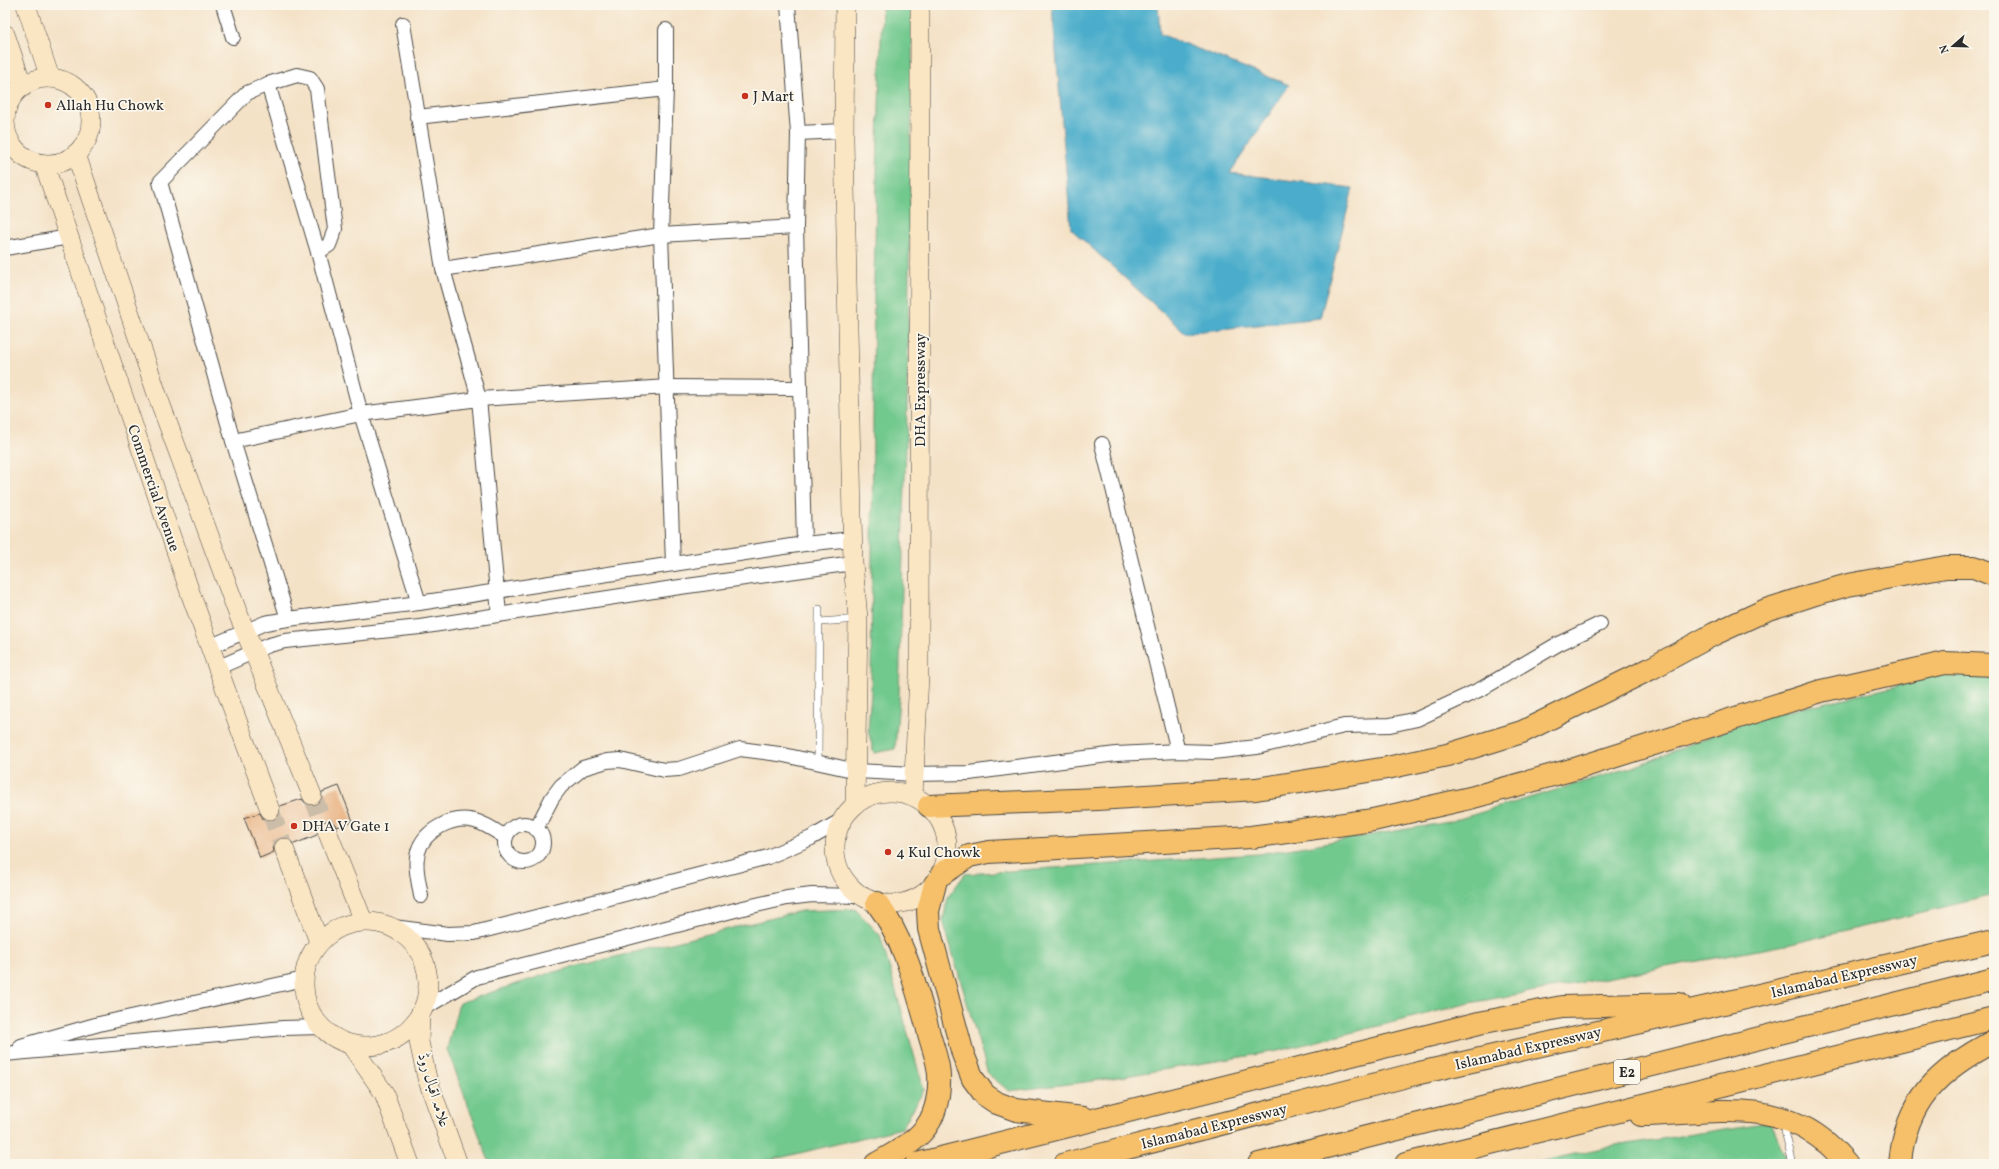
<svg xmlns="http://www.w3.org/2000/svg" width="1999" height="1169" font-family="Vollkorn,Amiri,serif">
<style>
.green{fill:#72c98e;stroke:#4e7a5c}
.water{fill:#4cadcb;stroke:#3c6c7b}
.building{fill:#eab88b}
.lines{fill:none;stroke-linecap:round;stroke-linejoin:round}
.secondary-tunnel{stroke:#ccbda8;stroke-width:19;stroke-dasharray:19 10;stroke-linecap:butt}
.lane-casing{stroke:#494642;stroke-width:8}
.street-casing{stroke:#494642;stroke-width:16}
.secondary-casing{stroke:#494642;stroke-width:20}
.highway-casing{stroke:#494642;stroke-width:24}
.lane{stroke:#fff;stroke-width:7}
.street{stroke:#fff;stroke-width:14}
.secondary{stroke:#fbe6c4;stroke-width:19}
.highway{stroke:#f6c06b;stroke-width:22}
.poi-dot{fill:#c8321e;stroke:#fbf7ec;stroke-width:1.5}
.labels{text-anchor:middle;stroke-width:3.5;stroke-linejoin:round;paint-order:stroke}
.shield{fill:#fbf7ec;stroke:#696865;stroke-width:1}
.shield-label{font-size:14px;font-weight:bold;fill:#2b2b2b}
.poi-label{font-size:15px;fill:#2b2b2b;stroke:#fbf7ec;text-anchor:start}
.street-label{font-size:15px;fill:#2b2b2b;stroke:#fbf7ec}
</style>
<rect width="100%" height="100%" fill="#fbf7ec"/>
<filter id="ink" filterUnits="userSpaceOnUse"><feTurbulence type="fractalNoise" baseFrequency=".025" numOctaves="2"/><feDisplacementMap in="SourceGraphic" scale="8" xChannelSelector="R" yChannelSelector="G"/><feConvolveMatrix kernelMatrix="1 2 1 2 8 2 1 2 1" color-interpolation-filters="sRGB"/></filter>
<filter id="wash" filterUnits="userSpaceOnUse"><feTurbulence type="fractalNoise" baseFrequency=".012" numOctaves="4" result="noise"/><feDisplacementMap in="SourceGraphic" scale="16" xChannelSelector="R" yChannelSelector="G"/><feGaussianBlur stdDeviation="0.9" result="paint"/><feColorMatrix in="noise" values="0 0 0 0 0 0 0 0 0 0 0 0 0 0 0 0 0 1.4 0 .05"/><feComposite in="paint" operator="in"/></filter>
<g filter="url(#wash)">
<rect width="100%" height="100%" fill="#f4e2c7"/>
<g class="green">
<polygon points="882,5 913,5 907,408 899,698 895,749 874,753 868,730 871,693 874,277"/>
<polygon points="1967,667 1994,679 1994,895 1791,944 1470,1003 1278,1051 1094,1081 1009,1091 988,1074 943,921 948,897 965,874 1258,854 1449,822 1636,766 1753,719 1897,686"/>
<polygon points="855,909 880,935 924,1090 902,1128 755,1164 490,1164 447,1049 459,1003 550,973 801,911"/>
<polygon points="1770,1122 1788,1164 1530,1164 1602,1148"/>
</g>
<polygon class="water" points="1052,5 1158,5 1160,34 1289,85 1230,173 1353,188 1320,318 1185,333 1071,229"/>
<g id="blocks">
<polygon class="building" points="339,786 353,821 337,827 333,822 323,821 318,825 317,835 294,844 286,837 280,838 273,846 274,852 260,858 244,818 260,813 263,819 273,820 279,817 280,806 302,799 306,804 316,805 321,801 322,792"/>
</g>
</g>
<g filter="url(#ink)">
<use href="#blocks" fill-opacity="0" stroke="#494642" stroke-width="1"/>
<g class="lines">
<g class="secondary-tunnel">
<polyline points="312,795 327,831"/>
<polyline points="270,810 284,848"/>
</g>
<g class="lane-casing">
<g id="lane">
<polyline points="5,90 9,105"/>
<polyline points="820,622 858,619"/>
<polyline points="818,763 819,609"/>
<polyline points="1787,1124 1785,1131 1793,1164"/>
</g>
</g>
<g class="street-casing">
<g id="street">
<polyline points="223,5 233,37"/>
<polyline points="788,5 798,133 796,227 804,544"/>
<polyline points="403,24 443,269 479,399 499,614"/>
<polyline points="666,30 666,89 661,235 673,564"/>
<polyline points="268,84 297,75 310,78 317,89 335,229 329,245 318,252"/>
<polyline points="417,117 666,89"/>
<polyline points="798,133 844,131"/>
<polyline points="5,248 69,237"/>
<polyline points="443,269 661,235 796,227"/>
<polyline points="233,441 361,414 479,399 668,387 799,388"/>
<polyline points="1102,444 1178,751"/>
<polyline points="288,619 233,441 160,182 247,93 268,84 318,252 361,414 419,603"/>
<polyline points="209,647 265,623 288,619 419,603 804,544 852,539"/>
<polyline points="217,668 269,645 285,641 420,627 673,588 853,563"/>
<circle cx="524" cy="843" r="19"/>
<polyline points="536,829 552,798 561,786 583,768 607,761 620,760 664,770 679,769 740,749 779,754 857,771 914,774 969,773 1116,754 1178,751 1213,752 1257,747 1344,726 1390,725 1417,719 1483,688 1558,644 1600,624"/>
<path d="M421,896c-2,-14 -7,-30 -3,-44 6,-22 35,-37 57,-31 11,3 21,10 30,16"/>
<polyline points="393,927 448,934 474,933 768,857 811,838 842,820"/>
<polyline points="424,1008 477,977 743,908 787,898 812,895 860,896"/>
<polyline points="21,1046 99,1024 304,979"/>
<polyline points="5,1054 283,1028 322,1027"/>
</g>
</g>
<g class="secondary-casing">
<g id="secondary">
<polyline points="26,5 50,78"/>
<polyline points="845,5 844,140 853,563 858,619 855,804"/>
<polyline points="5,34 23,87"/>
<circle cx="48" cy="121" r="43"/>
<polyline points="76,154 158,397 237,611 312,795"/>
<polyline points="44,164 192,598 270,810"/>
<circle cx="891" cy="848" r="56"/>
<polyline points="913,796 919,675 920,5"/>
<polyline points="327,831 363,921"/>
<polyline points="284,848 319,942"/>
<circle cx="366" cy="984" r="62"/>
<polyline points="420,1015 419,1042 427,1078 458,1164"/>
<polyline points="351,1045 384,1093 410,1164"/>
</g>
</g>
<g class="highway-casing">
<g id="highway">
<polyline points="929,806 1098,799 1256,789 1387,768 1447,755 1522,732 1650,669 1714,634 1766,610 1812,595 1848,585 1946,567 1974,567 1994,575"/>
<polyline points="942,874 969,856 989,852 1251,837 1373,820 1470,798 1578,768 1821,691 1945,663 1994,665"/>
<polyline points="935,884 928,911 929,929 963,1054 973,1079 985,1095 997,1103 1016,1110 1083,1118"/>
<path d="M1641,1115c67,-1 131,-19 187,29 7,6 13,13 19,20"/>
<path d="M876,1164c19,-11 43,-23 54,-43 8,-15 11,-37 8,-54 -2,-13 -8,-27 -11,-41 -12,-42 -23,-87 -50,-123"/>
<polyline points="917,1164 1479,1023 1562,1007 1679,1004"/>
<polyline points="1065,1164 1415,1074 1994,941"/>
<polyline points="1259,1164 1994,979"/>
<polyline points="1406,1164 1994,1018"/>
<path d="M1900,1164c5,-64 40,-95 94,-123"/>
</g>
</g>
<use href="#lane" class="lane"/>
<use href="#street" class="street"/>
<use href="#secondary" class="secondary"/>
<use href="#highway" class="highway"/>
</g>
</g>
<g class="poi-dot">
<circle cx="745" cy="96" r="4"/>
<circle cx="48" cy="105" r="4"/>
<circle cx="294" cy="826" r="4"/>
<circle cx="888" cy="852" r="4"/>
</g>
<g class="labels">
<rect class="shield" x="1614" y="1060" width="26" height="24" rx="3"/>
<g class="shield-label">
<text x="1627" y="1077">E2</text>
</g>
<g class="poi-label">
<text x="753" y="101">J Mart</text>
<text x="56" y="110">Allah Hu Chowk</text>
<text x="302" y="831">DHA V Gate 1</text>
<text x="896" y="857">4 Kul Chowk</text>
</g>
<g class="street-label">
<text transform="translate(920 390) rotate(-90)" y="5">DHA Expressway</text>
<text transform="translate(154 488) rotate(71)" y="5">Commercial Avenue</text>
<text transform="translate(1844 976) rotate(-13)" y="5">Islamabad Expressway</text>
<text transform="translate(1528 1048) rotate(-13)" y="5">Islamabad Expressway</text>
<text transform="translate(434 1090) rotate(73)" y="5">علامہ اقبال روڈ</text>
<text transform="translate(1214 1126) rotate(-14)" y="5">Islamabad Expressway</text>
</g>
</g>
<rect width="1999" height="1169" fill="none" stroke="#fbf7ec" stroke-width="20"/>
<g transform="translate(1953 46) rotate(250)" stroke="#fbf7ec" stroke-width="3" paint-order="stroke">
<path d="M0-3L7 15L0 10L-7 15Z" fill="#2b2b2b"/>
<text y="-6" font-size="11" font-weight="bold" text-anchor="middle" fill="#2b2b2b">N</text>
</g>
</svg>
